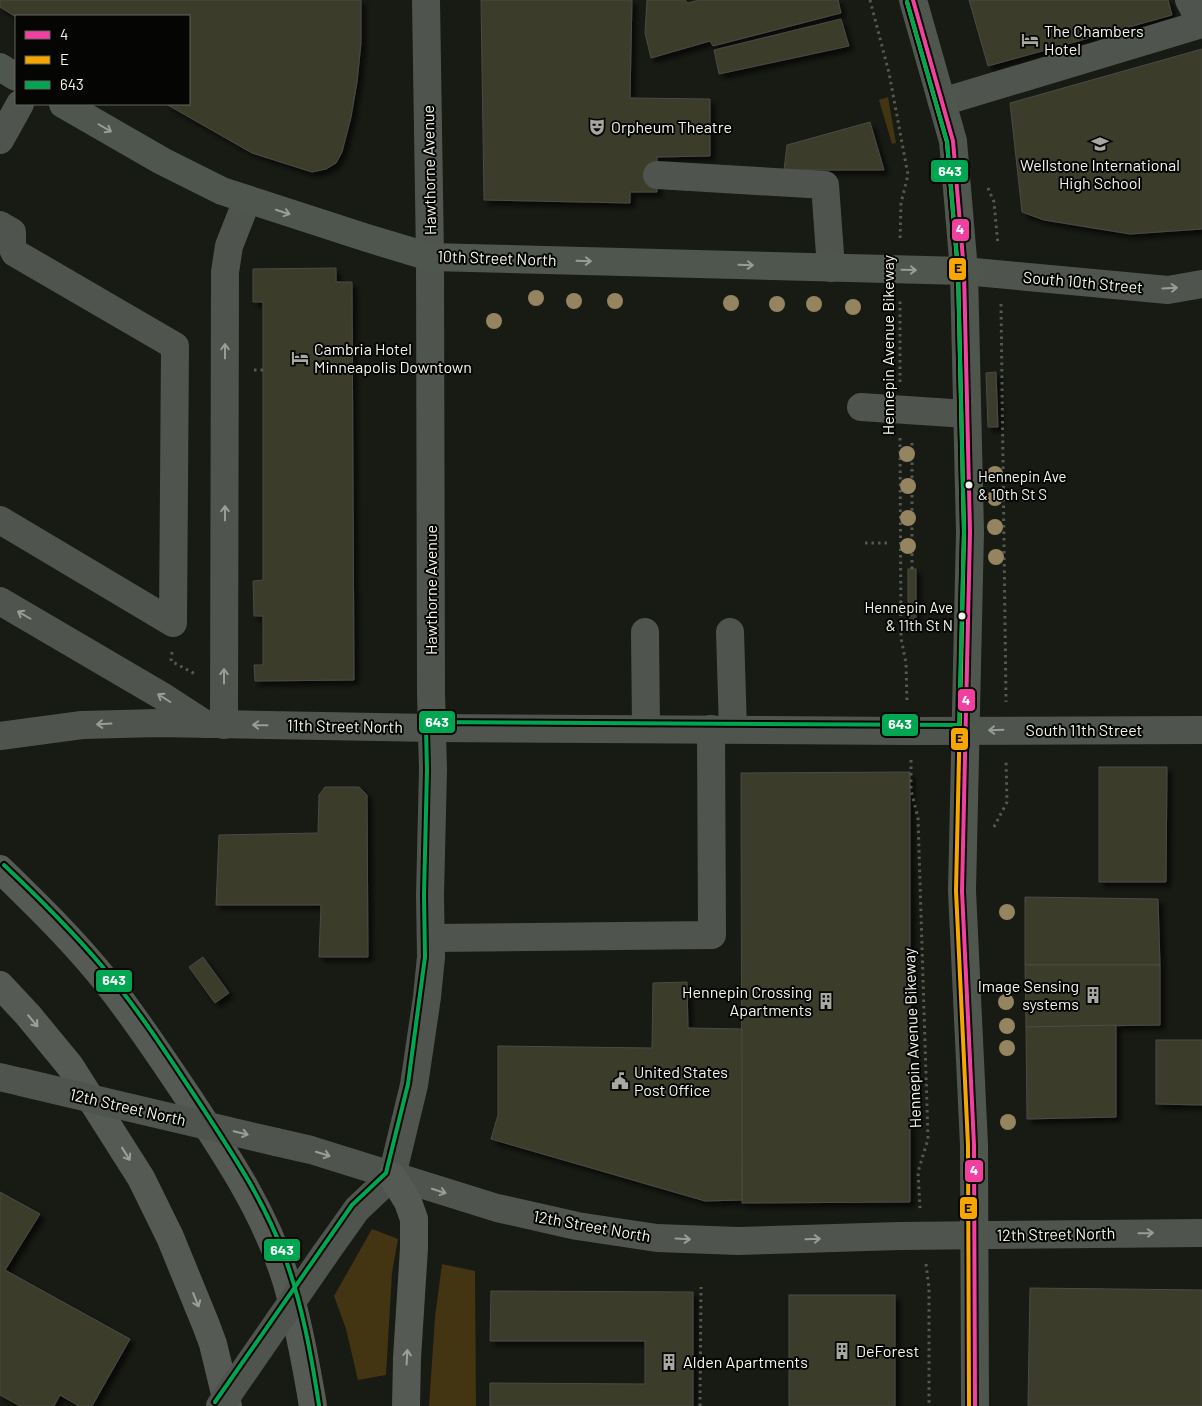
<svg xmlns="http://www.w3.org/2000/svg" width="1202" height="1406" font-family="Barlow,sans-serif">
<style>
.green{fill:#433412}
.building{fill:#3b3c2c;stroke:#4a4b46;filter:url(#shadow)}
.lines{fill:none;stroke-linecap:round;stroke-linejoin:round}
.path{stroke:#555954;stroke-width:3;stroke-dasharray:2.5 4;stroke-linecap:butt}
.minor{stroke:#4f554e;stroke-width:28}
.major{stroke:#4f564d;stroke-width:28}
.highway{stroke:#555b54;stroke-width:28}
.minor-bridge{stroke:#4f554e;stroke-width:28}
.bus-1-casing{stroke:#050603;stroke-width:8}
.bus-2-casing{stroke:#050603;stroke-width:8}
.bus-3-casing{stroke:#050603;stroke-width:8}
.bus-1{stroke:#f240a1;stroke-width:4}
.bus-2{stroke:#f7a600;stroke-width:4}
.bus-3{stroke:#00a651;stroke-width:4}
.tree{fill:#94845f}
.oneway{stroke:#989d95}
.oneway2{stroke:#989d96}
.oneway3{stroke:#9ca099}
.bus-dot{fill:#f2f4ed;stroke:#050603;stroke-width:2}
.labels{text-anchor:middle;stroke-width:4;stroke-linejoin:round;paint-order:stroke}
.bus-label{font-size:15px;fill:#f2f4ed;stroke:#050603;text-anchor:start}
.poi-label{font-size:16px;fill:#f2f4ed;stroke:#050603;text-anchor:start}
.street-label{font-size:16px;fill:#f2f4ed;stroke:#050603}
.line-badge{stroke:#050603;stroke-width:2}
.badge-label{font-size:14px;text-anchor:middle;font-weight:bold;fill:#fff}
.pale-badge-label{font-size:14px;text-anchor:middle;font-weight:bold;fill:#111}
</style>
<defs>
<filter id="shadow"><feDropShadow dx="4.5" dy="4.5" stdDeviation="2.5" flood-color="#0009"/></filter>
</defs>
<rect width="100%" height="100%" fill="#181a14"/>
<g class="green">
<polygon points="888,97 896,143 892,144 879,100"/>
<polygon points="372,1229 398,1239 392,1273 386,1375 358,1380 346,1329 334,1296"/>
<polygon points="442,1264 475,1271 476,1406 429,1406 435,1317"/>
</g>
<g class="building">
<polygon points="0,0 361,0 361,43 357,82 351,117 342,152 336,163 326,169 312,172 252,153 166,104 189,104 189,16 16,17 0,7"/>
<polygon points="481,0 632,0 630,98 710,99 710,156 657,157 657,192 630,192 630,203 484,200"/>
<polygon points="647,0 685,0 688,3 699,0 838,0 841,13 713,46 710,41 651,58 645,33"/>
<polygon points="969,0 1168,0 1172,15 988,66"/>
<polygon points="841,19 849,46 719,74 714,50"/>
<polygon points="1202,49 1202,229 1130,234 1044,220 1022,212 1010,103"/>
<polygon points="870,122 884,170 784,170 787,145"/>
<polygon points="336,268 336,282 352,282 354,680 255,681 254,665 263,665 263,616 254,616 253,581 263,580 263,302 253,302 253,269"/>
<polygon points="996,372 998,427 988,427 986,373"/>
<rect x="908" y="569" width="8" height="55"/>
<polygon points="1099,767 1167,767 1166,882 1099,882"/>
<polygon points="910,772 910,1202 742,1203 741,773"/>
<polygon points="325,787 359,787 367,795 368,957 319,957 321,905 216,905 219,835 318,833 319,795"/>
<polygon points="1025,897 1158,899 1160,965 1025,965"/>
<polygon points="203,957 229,993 215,1003 189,967"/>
<polygon points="1025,965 1160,965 1160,1025 1026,1027"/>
<polygon points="687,982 688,1028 742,1029 742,1200 705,1201 491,1139 498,1115 498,1046 652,1048 653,983"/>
<polygon points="1116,1025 1116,1117 1027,1119 1026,1027"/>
<polygon points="1156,1040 1202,1040 1202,1105 1156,1104"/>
<polygon points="0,1192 40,1214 5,1270 130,1339 92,1406 79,1406 60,1395 54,1406 20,1406 0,1395"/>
<polygon points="1030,1288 1202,1290 1202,1406 1028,1406"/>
<polygon points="491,1291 693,1292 693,1406 490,1406 490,1383 645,1384 645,1341 490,1341"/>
<rect x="789" y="1295" width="106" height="111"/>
</g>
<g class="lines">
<g class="path">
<polyline points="870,0 889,73 908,175 901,203 900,242"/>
<polyline points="988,188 994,202 998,245"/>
<polyline points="1001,304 1006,702"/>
<polyline points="254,370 263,370"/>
<polyline points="900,382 900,298"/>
<polyline points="900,438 901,638 906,663 907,704"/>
<polyline points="865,543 891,543"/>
<polyline points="912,569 912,441"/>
<polyline points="172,652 171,661 195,674"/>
<polyline points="911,760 911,790 918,818 928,1139 918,1172 920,1208"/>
<polyline points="994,827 1007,802 1006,759"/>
<polyline points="926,1264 929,1288 929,1406"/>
<polyline points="700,1406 701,1287"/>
</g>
<g class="minor">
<polyline points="1189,0 1202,24"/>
<polyline points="942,102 1202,24"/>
<polyline points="0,140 20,104"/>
<polyline points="657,175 825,185 831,268"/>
<polyline points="0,225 12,232 12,247 15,253 175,346 173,623 0,520"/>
<polyline points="964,271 1168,290 1202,284"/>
<polyline points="861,407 967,414"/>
<polyline points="0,601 162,696 205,724"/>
<polyline points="645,632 646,728"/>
<polyline points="730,632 733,729"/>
<polyline points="224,725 225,272 229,246 247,200"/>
<polyline points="0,736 82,725 158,723 432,728 909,731 1202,730"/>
<polyline points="431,938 712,935 711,729"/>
<polyline points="0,1077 21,1082"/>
<polyline points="276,1142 311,1150 497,1208 577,1226 657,1238 738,1241 899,1236 1202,1233"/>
<polyline points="392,1176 414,1085 427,997 431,957 430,895 433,770 431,692 430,257 426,0"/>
<polyline points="325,1254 357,1209 392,1176"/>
</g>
<g class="major">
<polyline points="913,0 953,141 964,271 970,532 962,891 974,1145 975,1406"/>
<polyline points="0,67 16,77"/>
<polyline points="63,104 162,161 222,191 367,238 430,257 964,271"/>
</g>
<g class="highway">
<path d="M0,869c38,37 76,74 109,116 30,38 56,78 83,118 37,56 74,112 94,177 12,41 20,84 27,126"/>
<polyline points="0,985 28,1015 70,1066 141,1178 170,1237 206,1325 213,1344 228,1406"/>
<polyline points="392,1176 408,1202 414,1219 414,1248 407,1358 406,1406"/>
</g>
<g class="minor-bridge">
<polyline points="21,1082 276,1142"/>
<polyline points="220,1406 325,1254"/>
</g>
<g class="bus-1-casing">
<polyline id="bus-1" points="913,0 953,141 964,271 970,532 962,891 974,1145 975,1406"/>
</g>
<g class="bus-2-casing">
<polyline id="bus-2" points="907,2 947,142 958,271 964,532 956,891 968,1145 969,1406"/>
</g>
<g class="bus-3-casing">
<g id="bus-3">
<path d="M4,865c34,32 67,65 97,100 38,45 70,95 103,145 30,46 61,93 80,145 18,48 27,99 35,150"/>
<polyline points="215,1402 352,1205 386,1173 408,1084 425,957 424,895 427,770 426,728 428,723 432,722 959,725 964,532 958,271 947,142 907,2"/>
</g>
</g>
<use href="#bus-1" class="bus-1"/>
<use href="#bus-2" class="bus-2"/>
<use href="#bus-3" class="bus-3"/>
</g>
<g class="tree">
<circle cx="536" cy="298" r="8"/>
<circle cx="574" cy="301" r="8"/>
<circle cx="615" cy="301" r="8"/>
<circle cx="731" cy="303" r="8"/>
<circle cx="777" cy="304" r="8"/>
<circle cx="814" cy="304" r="8"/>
<circle cx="853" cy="307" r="8"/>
<circle cx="494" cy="321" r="8"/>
<circle cx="907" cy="454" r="8"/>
<circle cx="995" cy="474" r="8"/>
<circle cx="908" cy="486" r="8"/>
<circle cx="995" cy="498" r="8"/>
<circle cx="908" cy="518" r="8"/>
<circle cx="995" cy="527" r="8"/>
<circle cx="908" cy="546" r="8"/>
<circle cx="996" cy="557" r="8"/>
<circle cx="1007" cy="912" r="8"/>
<circle cx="1006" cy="1002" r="8"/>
<circle cx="1007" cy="1026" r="8"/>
<circle cx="1007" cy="1048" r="8"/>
<circle cx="1008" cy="1122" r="8"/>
</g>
<defs><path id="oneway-shaft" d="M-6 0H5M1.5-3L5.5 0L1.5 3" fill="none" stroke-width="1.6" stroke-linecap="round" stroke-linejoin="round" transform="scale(1.25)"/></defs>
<g class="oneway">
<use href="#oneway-shaft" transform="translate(105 128) rotate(30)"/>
<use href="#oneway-shaft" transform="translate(283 212) rotate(18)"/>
<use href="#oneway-shaft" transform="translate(584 261) rotate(2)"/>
<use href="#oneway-shaft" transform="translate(746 265) rotate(2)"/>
<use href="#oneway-shaft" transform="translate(909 270) rotate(1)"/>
</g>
<g class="oneway2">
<use href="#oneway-shaft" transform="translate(1170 288) rotate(-3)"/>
<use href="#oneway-shaft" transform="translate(225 351) rotate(-90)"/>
<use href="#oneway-shaft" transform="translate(225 513) rotate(-90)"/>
<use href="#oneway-shaft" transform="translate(24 615) rotate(-150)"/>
<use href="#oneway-shaft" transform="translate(224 676) rotate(-90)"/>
<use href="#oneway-shaft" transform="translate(164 698) rotate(-148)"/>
<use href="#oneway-shaft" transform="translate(104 724) rotate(177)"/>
<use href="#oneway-shaft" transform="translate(260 725) rotate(-179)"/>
<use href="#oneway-shaft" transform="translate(996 730) rotate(178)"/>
<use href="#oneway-shaft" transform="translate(241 1133) rotate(13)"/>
<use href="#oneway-shaft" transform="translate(323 1154) rotate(17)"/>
<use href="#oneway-shaft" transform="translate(439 1191) rotate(18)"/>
<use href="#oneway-shaft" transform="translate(1146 1233) rotate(-1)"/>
<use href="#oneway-shaft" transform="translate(683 1239) rotate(3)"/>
<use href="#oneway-shaft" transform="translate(813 1239) rotate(-2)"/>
</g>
<g class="oneway3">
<use href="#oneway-shaft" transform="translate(33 1021) rotate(50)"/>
<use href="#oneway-shaft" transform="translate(126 1154) rotate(58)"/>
<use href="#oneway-shaft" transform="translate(196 1300) rotate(68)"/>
<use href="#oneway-shaft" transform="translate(407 1357) rotate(-87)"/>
</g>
<defs>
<g id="hotel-bare" transform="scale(1.35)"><path d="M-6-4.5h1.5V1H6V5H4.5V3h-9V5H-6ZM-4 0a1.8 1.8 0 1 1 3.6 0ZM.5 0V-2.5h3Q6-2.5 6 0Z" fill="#a6a8a1" stroke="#050603" stroke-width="2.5" paint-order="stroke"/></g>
<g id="theatre-bare" transform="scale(1.35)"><path d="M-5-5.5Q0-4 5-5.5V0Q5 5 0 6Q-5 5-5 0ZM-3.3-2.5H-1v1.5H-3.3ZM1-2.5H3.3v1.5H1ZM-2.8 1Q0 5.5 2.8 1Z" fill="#a6a8a1" stroke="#050603" stroke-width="2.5" paint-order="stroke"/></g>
<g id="school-bare" transform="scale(1.35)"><path d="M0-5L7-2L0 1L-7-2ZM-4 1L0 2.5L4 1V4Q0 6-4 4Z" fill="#a6a8a1" stroke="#050603" stroke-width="2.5" paint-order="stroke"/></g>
<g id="building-bare" transform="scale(1.35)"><path d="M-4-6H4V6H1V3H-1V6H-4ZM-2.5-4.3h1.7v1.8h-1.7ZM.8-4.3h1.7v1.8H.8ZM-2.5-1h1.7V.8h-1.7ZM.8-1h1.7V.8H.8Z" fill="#a6a8a1" stroke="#050603" stroke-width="2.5" paint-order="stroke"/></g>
<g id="civic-bare" transform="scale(1.35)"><path d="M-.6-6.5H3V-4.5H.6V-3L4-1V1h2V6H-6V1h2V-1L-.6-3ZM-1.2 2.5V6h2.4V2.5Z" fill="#a6a8a1" stroke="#050603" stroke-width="2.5" paint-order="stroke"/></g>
</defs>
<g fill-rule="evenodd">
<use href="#hotel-bare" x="1030" y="40"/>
<use href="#theatre-bare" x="597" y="127"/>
<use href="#school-bare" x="1100" y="144"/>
<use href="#hotel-bare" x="300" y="358"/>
<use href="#building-bare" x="1093" y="995"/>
<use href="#building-bare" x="826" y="1001"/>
<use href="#civic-bare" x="620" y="1081"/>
<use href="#building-bare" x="842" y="1351"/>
<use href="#building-bare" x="669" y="1362"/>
</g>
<g class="bus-dot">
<circle cx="969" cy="485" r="4.5"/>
<circle cx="962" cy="616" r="4.5"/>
</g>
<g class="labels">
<g class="bus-label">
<text x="978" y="482">Hennepin Ave<tspan x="978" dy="18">&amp; 10th St S</tspan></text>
<text x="953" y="613" text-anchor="end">Hennepin Ave<tspan x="953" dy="18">&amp; 11th St N</tspan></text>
</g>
<g class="poi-label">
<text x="1044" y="37">The Chambers<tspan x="1044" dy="18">Hotel</tspan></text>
<text x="611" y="133">Orpheum Theatre</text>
<text x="1100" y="171" text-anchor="middle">Wellstone International<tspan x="1100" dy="18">High School</tspan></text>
<text x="314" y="355">Cambria Hotel<tspan x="314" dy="18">Minneapolis Downtown</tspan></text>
<text x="1079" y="992" text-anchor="end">Image Sensing<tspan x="1079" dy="18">systems</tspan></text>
<text x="812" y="998" text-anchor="end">Hennepin Crossing<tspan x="812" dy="18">Apartments</tspan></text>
<text x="634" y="1078">United States<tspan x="634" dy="18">Post Office</tspan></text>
<text x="856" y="1357">DeForest</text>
<text x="683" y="1368">Alden Apartments</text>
</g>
<g class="street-label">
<text transform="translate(429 170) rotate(-91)" y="6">Hawthorne Avenue</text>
<text transform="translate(497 258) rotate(2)" y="6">10th Street North</text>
<text transform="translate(1083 282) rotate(5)" y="6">South 10th Street</text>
<text transform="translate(888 345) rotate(-90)" y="6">Hennepin Avenue Bikeway</text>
<text transform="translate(431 590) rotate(-90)" y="6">Hawthorne Avenue</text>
<text transform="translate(345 726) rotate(1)" y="6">11th Street North</text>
<text x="1084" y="736">South 11th Street</text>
<text transform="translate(912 1038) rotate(-92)" y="6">Hennepin Avenue Bikeway</text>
<text transform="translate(128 1107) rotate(13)" y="6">12th Street North</text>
<text transform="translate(592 1226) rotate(10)" y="6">12th Street North</text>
<text transform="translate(1056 1234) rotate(-1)" y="6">12th Street North</text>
</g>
</g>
<g class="line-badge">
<rect x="930" y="159" width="39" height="24" rx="5" fill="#00a651"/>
<rect x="951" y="218" width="19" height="24" rx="5" fill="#f240a1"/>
<rect x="948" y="257" width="19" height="24" rx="5" fill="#f7a600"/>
<rect x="957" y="688" width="19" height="24" rx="5" fill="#f240a1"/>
<rect x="418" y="710" width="38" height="24" rx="5" fill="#00a651"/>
<rect x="881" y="713" width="38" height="24" rx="5" fill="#00a651"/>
<rect x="950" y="727" width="19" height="24" rx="5" fill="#f7a600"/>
<rect x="95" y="969" width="38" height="24" rx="5" fill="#00a651"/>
<rect x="964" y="1159" width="20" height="24" rx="5" fill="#f240a1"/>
<rect x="959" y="1196" width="19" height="24" rx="5" fill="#f7a600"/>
<rect x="263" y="1238" width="38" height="24" rx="5" fill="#00a651"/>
</g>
<g class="badge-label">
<text x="950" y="176">643</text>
<text x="960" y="234">4</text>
<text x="966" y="705">4</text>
<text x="437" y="727">643</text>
<text x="900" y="729">643</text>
<text x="114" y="985">643</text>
<text x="974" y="1175">4</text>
<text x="282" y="1255">643</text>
</g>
<g class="pale-badge-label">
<text x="958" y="273">E</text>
<text x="959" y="743">E</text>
<text x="968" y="1213">E</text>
</g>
<rect x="15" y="15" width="175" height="90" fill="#050603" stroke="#646561"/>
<rect x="25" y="31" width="25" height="8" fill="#f240a1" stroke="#646561"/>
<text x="60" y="40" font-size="15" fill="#f2f4ed">4</text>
<rect x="25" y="56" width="25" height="8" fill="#f7a600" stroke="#646561"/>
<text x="60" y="65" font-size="15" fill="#f2f4ed">E</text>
<rect x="25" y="81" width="25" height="8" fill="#00a651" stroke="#646561"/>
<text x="60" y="90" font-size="15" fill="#f2f4ed">643</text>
</svg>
